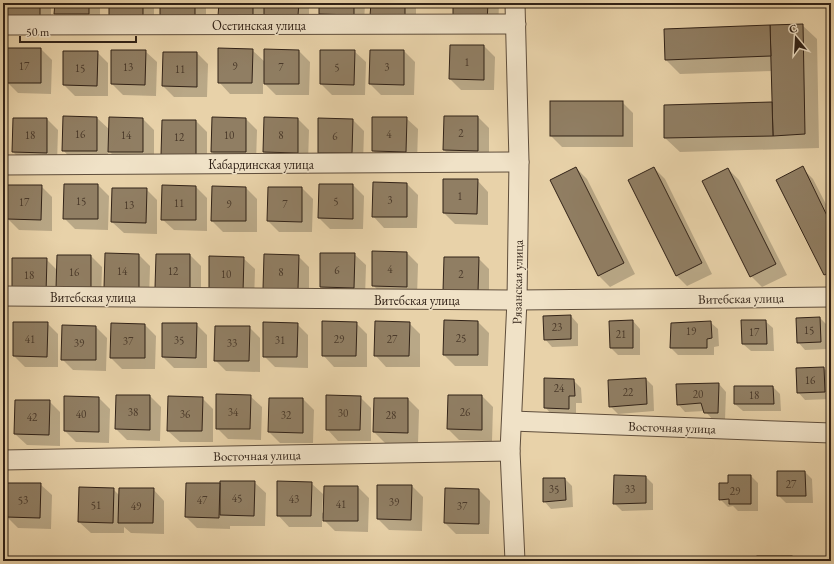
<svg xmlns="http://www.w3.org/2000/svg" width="834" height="564" font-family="'EB Garamond',serif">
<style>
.shadow{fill:#0003}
.building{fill:#907e63;stroke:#312217}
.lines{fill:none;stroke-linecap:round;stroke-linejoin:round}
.minor-casing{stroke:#5f4e3c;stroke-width:21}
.minor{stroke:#f0e2c7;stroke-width:19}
.labels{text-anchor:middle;stroke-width:3;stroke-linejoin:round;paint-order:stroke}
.number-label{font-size:11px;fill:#49392a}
.street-label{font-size:13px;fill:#312217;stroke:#f0e2c7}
</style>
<rect width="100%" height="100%" fill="#e8d2a9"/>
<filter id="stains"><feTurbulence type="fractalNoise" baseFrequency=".005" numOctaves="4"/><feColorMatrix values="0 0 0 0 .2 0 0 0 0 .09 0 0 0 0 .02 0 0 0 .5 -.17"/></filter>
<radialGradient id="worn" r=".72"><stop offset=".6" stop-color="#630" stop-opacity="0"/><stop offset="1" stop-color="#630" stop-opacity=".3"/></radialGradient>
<g class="shadow">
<polygon points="7,3 51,3 51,31"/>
<polygon points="56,3 100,3 100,25 66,25 55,14"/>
<polygon points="110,3 154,3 154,28"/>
<polygon points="161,3 206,3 206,28"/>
<polygon points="220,3 309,3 309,26 276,26 264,14 264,27"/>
<polygon points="320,3 365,3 364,25 331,25 320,14"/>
<polygon points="372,3 416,3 416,27"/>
<polygon points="454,3 499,3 498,33"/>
<polygon points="802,25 817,39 819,148 680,152 665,138 665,106 773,103 773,71 680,74 666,60"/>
<polygon points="484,46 495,57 494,90 461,90 450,79"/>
<polygon points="41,49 52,60 51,94 18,93 7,82"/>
<polygon points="252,50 265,62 299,51 310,62 309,95 276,95 263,82 263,94 230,94 219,82"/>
<polygon points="145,51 157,62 156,96 123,95 112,84"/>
<polygon points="354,51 366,62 365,95 332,95 321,84"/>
<polygon points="404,51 415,62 414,95 381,95 370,84"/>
<polygon points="97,52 108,63 108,96 75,96 64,85"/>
<polygon points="197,53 208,64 207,97 174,97 163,86"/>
<polygon points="622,102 633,113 633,147 562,147 551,136"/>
<polygon points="445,117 478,117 489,128 489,162 455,161 444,150"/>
<polygon points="97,118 110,130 110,118 143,119 154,130 154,163 121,163 108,150 108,162 74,162 63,150"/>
<polygon points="406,118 418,129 417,163 384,162 373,151"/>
<polygon points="14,119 47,119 58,130 57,164 24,163 13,152"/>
<polygon points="246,119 257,130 256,163 223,163 212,152"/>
<polygon points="298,119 309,130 308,163 275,163 264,152"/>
<polygon points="353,120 364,131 363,164 330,164 319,152"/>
<polygon points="196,121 207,132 207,166 173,165"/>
<polygon points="576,168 587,179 635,274 610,287 599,276"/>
<polygon points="654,168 665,179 712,274 687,286 676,275"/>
<polygon points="802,168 813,179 831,214 831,281 825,275 777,180"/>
<polygon points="728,169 739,180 787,275 762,287 751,276"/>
<polygon points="444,180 477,180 488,192 488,225 455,224 444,213"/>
<polygon points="407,184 418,195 417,228 384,228 373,216"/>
<polygon points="98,185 109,196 108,230 75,229 64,218"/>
<polygon points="353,185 364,196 363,229 330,229 319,218"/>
<polygon points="8,186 41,186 52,197 52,231 19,230 8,219"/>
<polygon points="163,186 196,187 207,198 207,231 174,230 162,219"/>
<polygon points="246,188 257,199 257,232 223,232 212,221"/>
<polygon points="302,188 313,199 312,232 279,232 268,221"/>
<polygon points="146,189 157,200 157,234 124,233 112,222"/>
<polygon points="3,193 4,194 4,228 3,228"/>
<polygon points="407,253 418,264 417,297 384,297 373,285"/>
<polygon points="354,254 366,265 365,298 332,298 321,287"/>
<polygon points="139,255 150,266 149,299 116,299"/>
<polygon points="157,255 190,255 201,266 201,299"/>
<polygon points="91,256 102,267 101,301 24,303 46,259 57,270"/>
<polygon points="298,256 309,267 309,300 264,288"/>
<polygon points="243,258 255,269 254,302 221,302"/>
<polygon points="478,258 489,269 489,302 444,291"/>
<polygon points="571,316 578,324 578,346 552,347 545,339"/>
<polygon points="820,318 827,325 828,349 805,350 798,342"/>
<polygon points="633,321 640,329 640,355 618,355 611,348"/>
<polygon points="765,321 773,328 774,351 751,351 743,344"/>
<polygon points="478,322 489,333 488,366 455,366 444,355"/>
<polygon points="710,322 718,329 719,346 714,347 714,355 678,355 671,348 672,324"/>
<polygon points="47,323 58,334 58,367 25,367 14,356"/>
<polygon points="356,323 367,334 367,367 334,367 323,355"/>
<polygon points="409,323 420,334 420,367 386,367 375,355"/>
<polygon points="196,324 207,335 207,368 174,368 163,357"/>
<polygon points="297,324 308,335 308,368 275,367 264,356"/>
<polygon points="145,325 156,336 155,369 122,369 111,358"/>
<polygon points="96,327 107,338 106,371 73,370 62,359"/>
<polygon points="249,327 260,338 260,372 226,371 215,360"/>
<polygon points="824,368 831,376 831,399 805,400 798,392"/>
<polygon points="646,379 653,386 654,411 618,414 610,406"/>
<polygon points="573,380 581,388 582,403 576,403 576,416 552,415 545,407"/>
<polygon points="719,384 726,392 725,420 713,420 705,411 685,412 678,404"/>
<polygon points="735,387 773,387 780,394 781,411 743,411 735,404"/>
<polygon points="117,396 150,396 161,407 160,441 127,440 116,429"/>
<polygon points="250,396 262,407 261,440 228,439 217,428"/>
<polygon points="482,396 493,407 492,441 459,440 448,429"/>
<polygon points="360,397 371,408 371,441 338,441 327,429"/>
<polygon points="99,398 110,409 109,443 76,442 65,431"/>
<polygon points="202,398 213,409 213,442 180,442 168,431"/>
<polygon points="303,399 314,410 313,443 280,443 269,432"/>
<polygon points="408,399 419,410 418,444 385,443 374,432"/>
<polygon points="49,401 60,412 60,446 27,445 15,434"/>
<polygon points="805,472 812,479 813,503 786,503 778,495"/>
<polygon points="751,476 758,483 758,511 738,511 733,506 728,507 720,499 729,483"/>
<polygon points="646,477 653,484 653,510 622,511 614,503"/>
<polygon points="565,479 572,486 573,507 551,509 544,501"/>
<polygon points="254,482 266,493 265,526 230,526 230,529 197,528 186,517 186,484"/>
<polygon points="311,483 323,494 322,513 358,487 369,498 368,532 335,531 322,518 322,527 289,527 278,515"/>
<polygon points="40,484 52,495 51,529 18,528 7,517"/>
<polygon points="378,486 412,486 423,497 422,531 389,530 378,519"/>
<polygon points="830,487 831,487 831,499"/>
<polygon points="113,489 120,496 153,489 164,501 164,534 131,533 124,527 124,533 91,533 79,522"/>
<polygon points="479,490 490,501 489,534 456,534 445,523"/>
</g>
<g class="building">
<rect x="6" y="3" width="34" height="17"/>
<polygon points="55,3 89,3 89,14 54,14"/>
<polygon points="109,3 143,3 143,18 109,17"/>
<rect x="160" y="3" width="35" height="14"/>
<polygon points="219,3 253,3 253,17 218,16"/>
<polygon points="264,3 299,3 298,15 264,15"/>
<polygon points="319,3 354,3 354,15 319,14"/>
<polygon points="371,3 405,3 405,17 370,16"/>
<polygon points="453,3 488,3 487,22 453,21"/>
<polygon points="803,24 805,134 773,136 770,25"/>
<polygon points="770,25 771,56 665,60 664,29"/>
<polygon points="450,45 484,45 484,80 449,79"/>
<polygon points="7,48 41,48 41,83 6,83"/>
<polygon points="218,48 253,49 252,83 218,83"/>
<polygon points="264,49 299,50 299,84 264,84"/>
<polygon points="111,50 146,50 145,85 111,84"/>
<polygon points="320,50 355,50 354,85 320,84"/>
<polygon points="370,50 404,50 404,85 369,84"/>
<polygon points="63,51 98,51 97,86 63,85"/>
<polygon points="163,52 197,52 197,87 162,86"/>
<rect x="550" y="101" width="73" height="35"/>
<polygon points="772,102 773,136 664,138 664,105"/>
<polygon points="63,116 97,117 97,151 62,151"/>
<polygon points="444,116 478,116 478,151 443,150"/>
<polygon points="109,117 143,118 143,152 108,152"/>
<polygon points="212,117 246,118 246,152 211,152"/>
<polygon points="264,117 298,118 298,153 263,152"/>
<polygon points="372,117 407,117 406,152 372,151"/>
<polygon points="13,118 47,118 47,153 12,152"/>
<polygon points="318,118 353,119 352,153 318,153"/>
<polygon points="162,120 196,120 196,155 161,155"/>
<polygon points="803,166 831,224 831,272 824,275 776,180"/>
<polygon points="576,167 624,263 598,276 550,180"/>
<polygon points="654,167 702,263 676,276 628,180"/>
<polygon points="728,168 776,264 750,277 702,181"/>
<polygon points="443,179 478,179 477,214 443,213"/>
<polygon points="373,182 407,183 407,217 372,217"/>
<polygon points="64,184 98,184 98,219 63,219"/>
<polygon points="319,184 353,184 353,219 318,218"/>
<polygon points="7,185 42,185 41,220 7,219"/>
<polygon points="162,185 196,186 196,220 161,220"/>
<polygon points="212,186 246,187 246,221 211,221"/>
<polygon points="268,187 302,187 302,222 267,221"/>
<polygon points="112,188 147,188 146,223 111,222"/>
<polygon points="372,251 407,252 407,287 372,286"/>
<polygon points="105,253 139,254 139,289 104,288"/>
<polygon points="320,253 355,253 354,288 320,287"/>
<polygon points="156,254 190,254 190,289 155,288"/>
<polygon points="264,254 299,255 298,289 263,289"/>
<polygon points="57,255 91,255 91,290 56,289"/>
<polygon points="209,256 244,257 243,292 209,291"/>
<polygon points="444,257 479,257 478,292 443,291"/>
<polygon points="12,258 47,258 46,293 12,293"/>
<polygon points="571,315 571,339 544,340 543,316"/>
<polygon points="820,317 821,342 797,343 796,318"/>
<polygon points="444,320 478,321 478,355 443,355"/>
<polygon points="633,320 633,348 610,348 609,321"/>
<polygon points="741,320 766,320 767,344 742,344"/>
<polygon points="322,321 357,322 356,356 322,356"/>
<polygon points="375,321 410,322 409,356 374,356"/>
<polygon points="711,321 712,338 707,339 707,348 670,348 671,323"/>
<polygon points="13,322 48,322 47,357 13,356"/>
<polygon points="263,322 298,323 297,357 263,357"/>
<polygon points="111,323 145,324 145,358 110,358"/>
<polygon points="162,323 197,323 196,358 162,357"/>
<polygon points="62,325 96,326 96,360 61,360"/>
<polygon points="215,326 250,326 249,361 214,361"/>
<polygon points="824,367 825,392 797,393 796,368"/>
<polygon points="544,378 574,379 575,396 569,396 569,409 544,408"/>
<polygon points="646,378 647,404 609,407 608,380"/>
<polygon points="719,383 718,413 704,413 701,403 677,405 676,384"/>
<polygon points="734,386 773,386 774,404 734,404"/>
<polygon points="216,394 251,395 250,429 216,429"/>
<polygon points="116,395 150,395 150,430 115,429"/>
<polygon points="326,395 361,396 360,430 326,430"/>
<polygon points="448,395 482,395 482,430 447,429"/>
<polygon points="64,396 99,397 99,432 64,431"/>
<polygon points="168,396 203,397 202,431 167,431"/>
<polygon points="269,398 303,398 303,433 268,432"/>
<polygon points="374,398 408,398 408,433 373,432"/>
<polygon points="15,400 50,400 49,435 14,434"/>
<polygon points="777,471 805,471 806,496 777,496"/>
<polygon points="614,475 646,476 646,503 613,504"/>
<polygon points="728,475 751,475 751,504 729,504 729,499 719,500 719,483 728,483"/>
<polygon points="543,478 565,478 566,500 543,502"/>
<polygon points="220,481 255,481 254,516 220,515"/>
<polygon points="277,481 312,482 311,516 277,516"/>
<polygon points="6,483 41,483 40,518 6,517"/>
<polygon points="186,483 220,483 219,518 185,517"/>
<polygon points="377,485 412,485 411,520 377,519"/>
<polygon points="324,486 358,486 358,521 323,521"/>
<polygon points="79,487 114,488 113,523 78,522"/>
<polygon points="119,488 154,488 153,523 118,523"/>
<polygon points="445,488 479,489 479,524 444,523"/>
<rect x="757" y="556" width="35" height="5"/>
<polygon points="666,557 680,557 680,561 665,561"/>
<rect x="707" y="558" width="29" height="3"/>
<polygon points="15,559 50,560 50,561 15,561"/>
<polygon points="182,559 217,560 217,561 182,561"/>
<rect x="222" y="559" width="35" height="2"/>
</g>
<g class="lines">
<g class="minor-casing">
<g id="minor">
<polyline points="515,3 519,162 517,300 510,451 515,561"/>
<polyline points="3,25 516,24"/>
<polyline points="3,165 519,162"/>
<polyline points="3,296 517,300 831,297"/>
<polyline points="512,421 831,433"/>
<polyline points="3,460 510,451"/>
</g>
</g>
<use href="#minor" class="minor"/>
</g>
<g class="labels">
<g class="number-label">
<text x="467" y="66">1</text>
<text x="24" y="70">17</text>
<text x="235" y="70">9</text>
<text x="128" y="71">13</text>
<text x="281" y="71">7</text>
<text x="337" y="71">5</text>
<text x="387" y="71">3</text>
<text x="80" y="72">15</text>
<text x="180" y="73">11</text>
<text x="461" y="137">2</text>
<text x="80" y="138">16</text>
<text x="389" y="138">4</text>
<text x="30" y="139">18</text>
<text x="126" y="139">14</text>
<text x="229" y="139">10</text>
<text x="281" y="139">8</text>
<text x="335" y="140">6</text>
<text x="179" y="141">12</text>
<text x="460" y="200">1</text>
<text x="390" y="204">3</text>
<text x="81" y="205">15</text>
<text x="336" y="205">5</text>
<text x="24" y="206">17</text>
<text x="179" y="207">11</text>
<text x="229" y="208">9</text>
<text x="285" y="208">7</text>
<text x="129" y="209">13</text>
<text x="390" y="273">4</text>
<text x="337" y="274">6</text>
<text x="122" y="275">14</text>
<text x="173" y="275">12</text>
<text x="74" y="276">16</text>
<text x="281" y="276">8</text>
<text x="226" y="278">10</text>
<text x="461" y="278">2</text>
<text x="29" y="279">18</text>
<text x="557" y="331">23</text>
<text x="809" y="334">15</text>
<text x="691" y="335">19</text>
<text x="754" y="336">17</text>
<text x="621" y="338">21</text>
<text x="461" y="342">25</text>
<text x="30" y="343">41</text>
<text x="339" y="343">29</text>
<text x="392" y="343">27</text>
<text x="179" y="344">35</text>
<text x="280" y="344">31</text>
<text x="128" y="345">37</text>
<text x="79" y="347">39</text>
<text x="232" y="347">33</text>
<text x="810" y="384">16</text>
<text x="559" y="392">24</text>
<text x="628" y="396">22</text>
<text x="698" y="398">20</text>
<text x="754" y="399">18</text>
<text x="133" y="416">38</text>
<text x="233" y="416">34</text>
<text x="465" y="416">26</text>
<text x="343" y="417">30</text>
<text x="81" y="418">40</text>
<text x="185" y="418">36</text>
<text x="286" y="419">32</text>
<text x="391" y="419">28</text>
<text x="32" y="421">42</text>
<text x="791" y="488">27</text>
<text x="554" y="493">35</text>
<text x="630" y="493">33</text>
<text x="735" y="495">29</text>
<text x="237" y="502">45</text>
<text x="294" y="503">43</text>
<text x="23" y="504">53</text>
<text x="202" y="504">47</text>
<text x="394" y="506">39</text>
<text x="341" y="508">41</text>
<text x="96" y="509">51</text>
<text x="136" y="510">49</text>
<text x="462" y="510">37</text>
</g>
<g class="street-label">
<text x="259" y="30">Осетинская улица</text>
<text x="261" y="169">Кабардинская улица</text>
<text transform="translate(517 282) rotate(-89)" y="5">Рязанская улица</text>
<text x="93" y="302">Витебская улица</text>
<text transform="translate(741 298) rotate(-1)" y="5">Витебская улица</text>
<text x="417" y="305">Витебская улица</text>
<text transform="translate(672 427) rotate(2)" y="5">Восточная улица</text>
<text transform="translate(257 455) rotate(-1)" y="5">Восточная улица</text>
</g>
</g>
<rect width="834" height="564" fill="none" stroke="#e8d2a9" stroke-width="16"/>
<rect x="4" y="4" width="826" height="556" fill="none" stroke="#312217" stroke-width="2"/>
<rect x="8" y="8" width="818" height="548" fill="none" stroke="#312217"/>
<g transform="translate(796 38) rotate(342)" stroke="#f0e2c7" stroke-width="3" paint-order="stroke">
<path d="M0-3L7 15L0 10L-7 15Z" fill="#312217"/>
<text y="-6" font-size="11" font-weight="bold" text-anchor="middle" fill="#312217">С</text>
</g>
<path d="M20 36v6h116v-6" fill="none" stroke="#312217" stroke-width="2"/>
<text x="26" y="36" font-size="12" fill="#312217" stroke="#f0e2c7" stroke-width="3" paint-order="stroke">50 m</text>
<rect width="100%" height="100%" filter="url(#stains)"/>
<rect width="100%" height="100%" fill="url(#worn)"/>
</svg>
